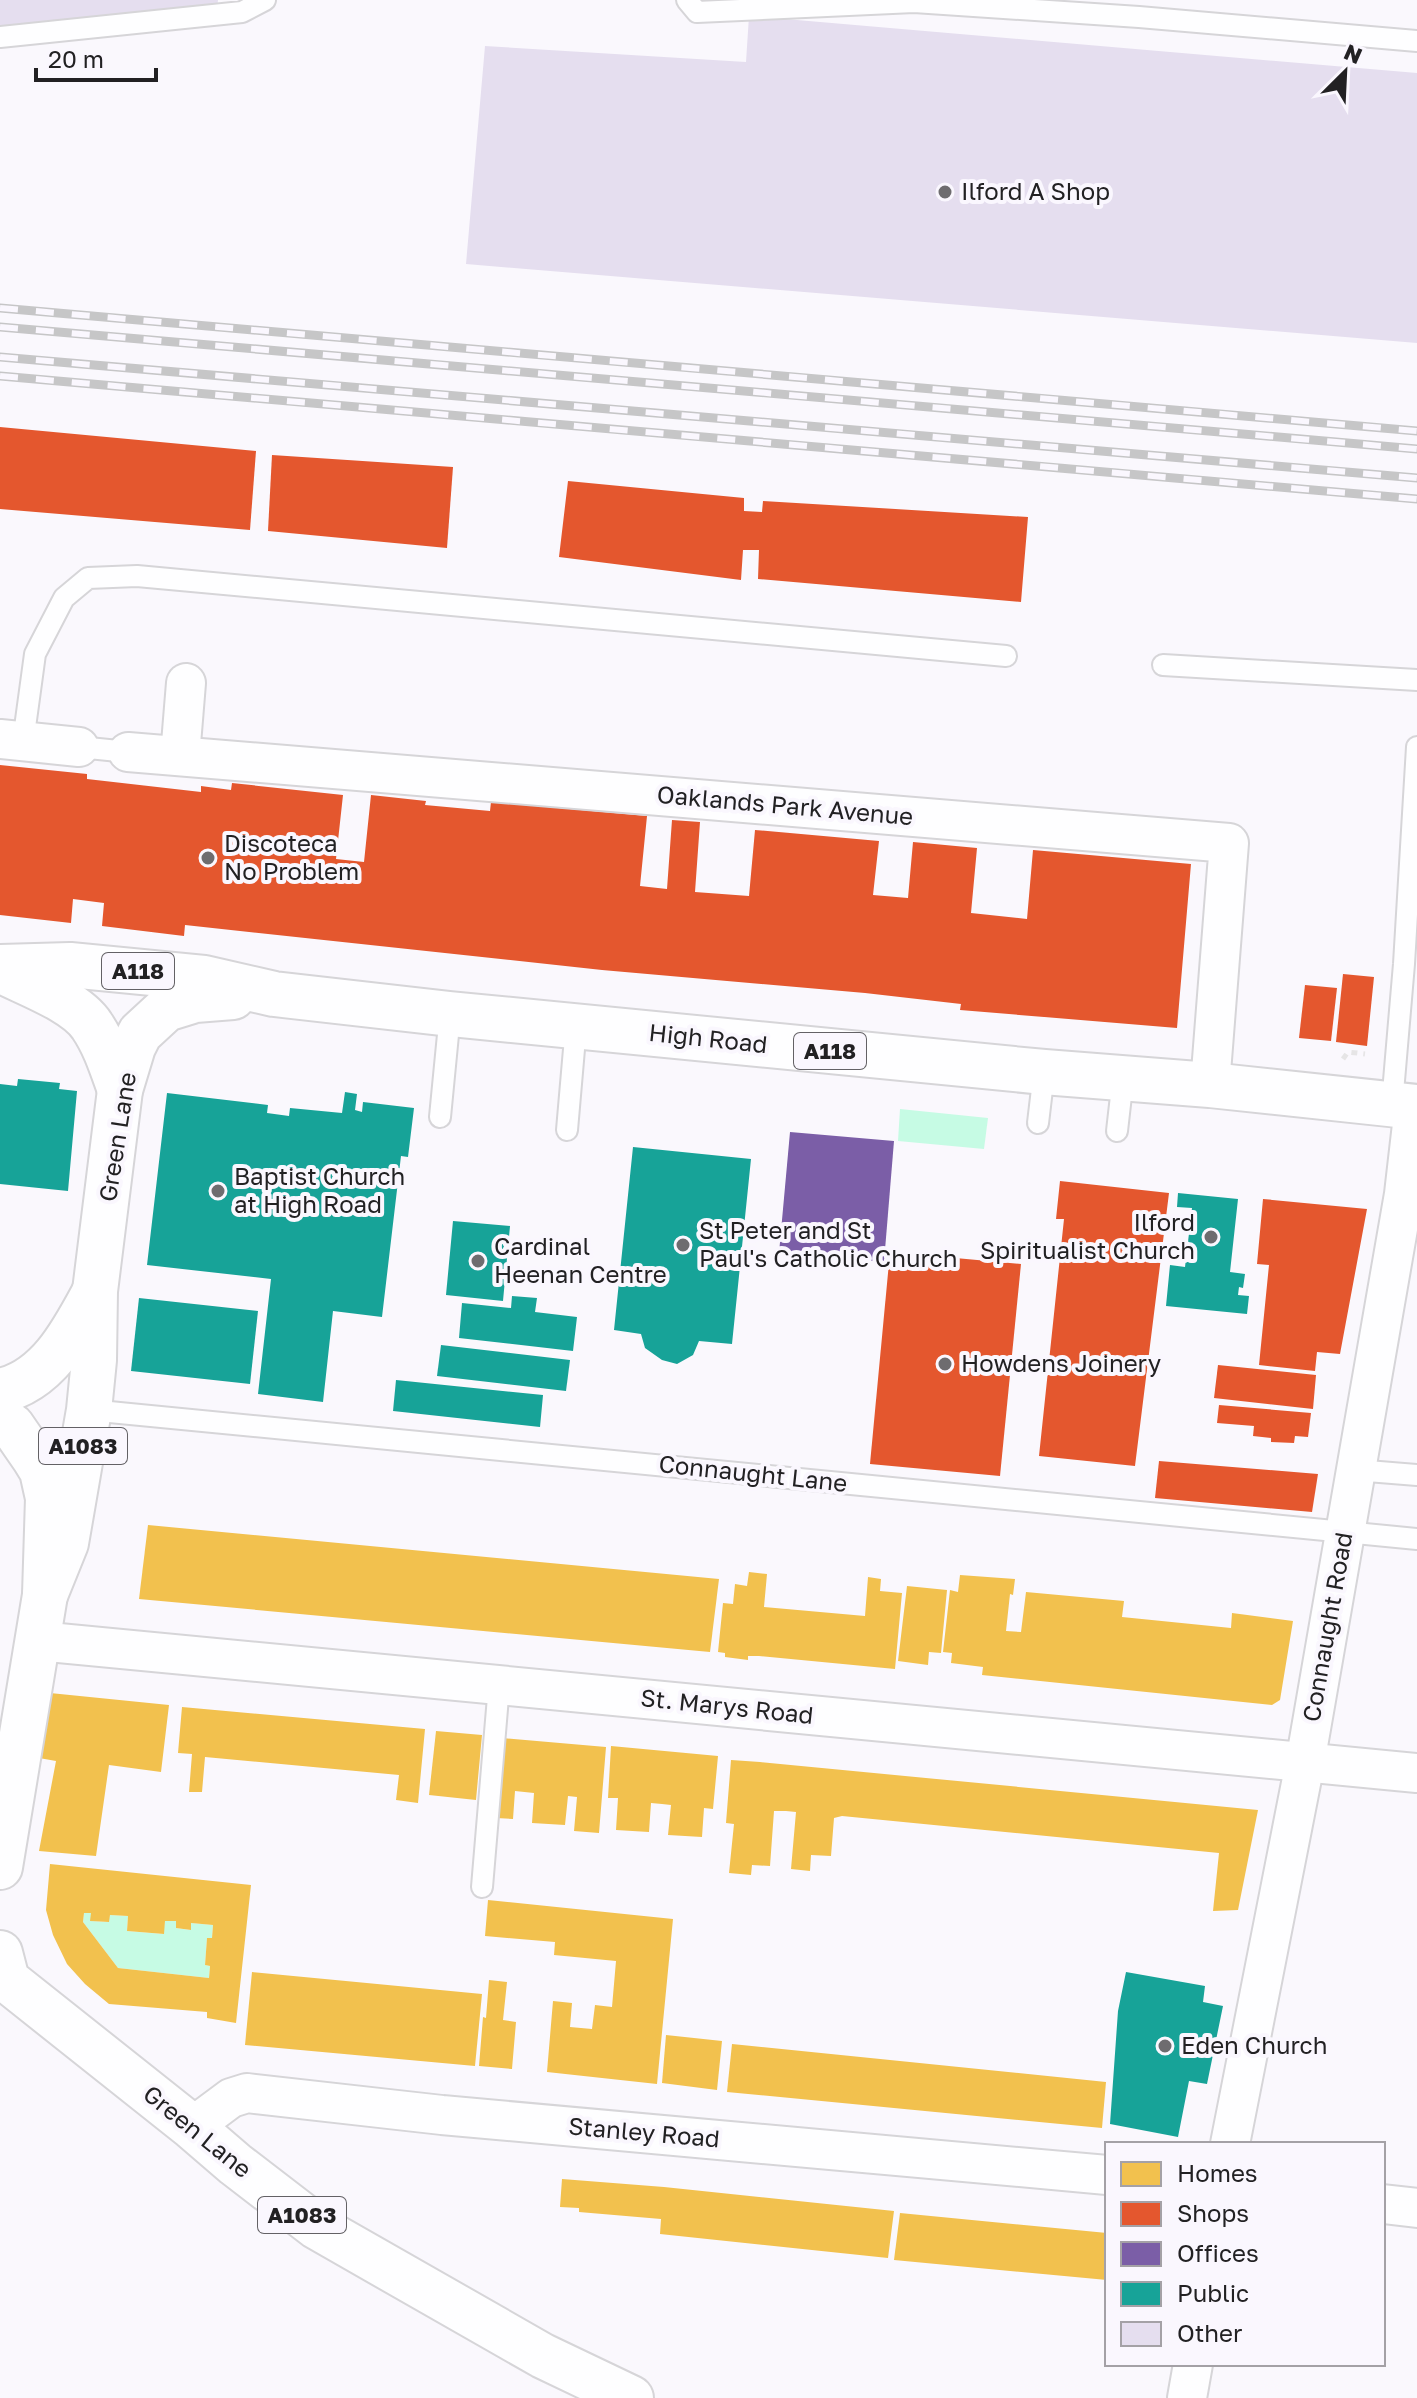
<svg xmlns="http://www.w3.org/2000/svg" width="1417" height="2398" font-family="'Golos Text',sans-serif">
<style>
.green{fill:#c6fbe4}
.homes{fill:#f2c14e;fill-rule:evenodd}
.shops{fill:#e4572e}
.offices{fill:#7b5ea7}
.public{fill:#17a398}
.building{fill:#e5deef}
.lines{fill:none;stroke-linecap:round;stroke-linejoin:round}
.service-casing{stroke:#d6d5d8;stroke-width:24}
.minor-casing{stroke:#d6d5d8;stroke-width:42}
.primary-casing{stroke:#d6d5d8;stroke-width:48}
.path{stroke:#e6e5e6;stroke-width:5;stroke-dasharray:6 6;stroke-linecap:butt}
.service{stroke:#fefeff;stroke-width:20}
.minor{stroke:#fefeff;stroke-width:38}
.primary{stroke:#fefeff;stroke-width:44}
.rail-casing{stroke:#c6c6c7;stroke-width:9}
.rail{stroke:#faf7fe;stroke-width:6;stroke-dasharray:18;stroke-linecap:butt}
.poi-dot{fill:#6e6c6f;stroke:#faf7fe;stroke-width:3}
.labels{text-anchor:middle;stroke-width:8;stroke-linejoin:round;paint-order:stroke}
.shield{fill:#faf7fe;stroke:#636165;stroke-width:2}
.shield-label{font-size:22px;font-weight:bold;fill:#222123}
.poi-label{font-size:24px;fill:#222123;stroke:#faf7fe;text-anchor:start}
.street-label{font-size:24px;fill:#222123;stroke:#faf7fe}
</style>
<rect width="100%" height="100%" fill="#faf8fd"/>
<g class="green">
<polygon points="900,1109 988,1118 984,1149 898,1141"/>
<polygon points="84,1913 91,1913 91,1921 108,1922 110,1915 128,1916 127,1931 163,1934 165,1921 176,1921 176,1928 190,1930 191,1923 213,1925 212,1938 207,1938 205,1965 210,1966 209,1978 118,1968 83,1922"/>
</g>
<g class="homes">
<polygon points="148,1525 719,1579 710,1652 139,1599"/>
<polygon points="749,1572 767,1574 764,1607 865,1616 868,1577 881,1579 880,1591 902,1593 895,1669 759,1656 748,1656 748,1660 725,1657 725,1653 718,1652 723,1603 733,1604 735,1584 747,1586"/>
<polygon points="960,1575 1015,1579 1013,1595 1010,1594 1006,1631 1021,1632 1026,1592 1124,1601 1122,1617 1231,1628 1232,1613 1293,1621 1280,1700 1272,1705 982,1675 983,1667 951,1663 952,1653 943,1652 950,1590 958,1592"/>
<polygon points="907,1586 947,1590 941,1653 929,1652 928,1665 898,1661"/>
<polygon points="50,1693 169,1705 161,1772 109,1765 96,1856 39,1851 56,1761 39,1758"/>
<polygon points="182,1707 425,1729 418,1803 396,1800 399,1775 205,1757 202,1792 189,1792 192,1754 178,1753"/>
<polygon points="436,1731 482,1735 476,1800 429,1795"/>
<polygon points="502,1738 606,1747 599,1833 574,1831 577,1797 568,1796 565,1825 532,1823 534,1793 515,1791 513,1819 496,1818"/>
<polygon points="611,1746 718,1756 713,1809 704,1808 702,1837 668,1835 671,1805 662,1804 651,1803 649,1832 616,1830 618,1798 608,1798"/>
<polygon points="731,1760 760,1762 1258,1810 1238,1910 1213,1911 1219,1853 842,1816 834,1818 831,1856 811,1855 810,1871 791,1869 796,1812 786,1811 774,1811 770,1866 752,1865 751,1875 729,1873 734,1824 726,1823"/>
<path d="M50,1864l201,21 -15,138 -29,-5v-6l-98,-8 -24,-20 -18,-20 -14,-29 -7,-25zM84,1913h7l-1,8 19,1 1,-7 18,1 -1,15 37,3 1,-13h11v7l15,2v-7l22,2 -1,13h-5l-2,27 5,1 -1,12 -91,-10 -35,-46z"/>
<polygon points="488,1900 673,1919 657,2084 547,2072 553,2001 572,2003 570,2027 592,2029 595,2005 612,2007 616,1961 554,1955 555,1942 485,1936"/>
<polygon points="252,1972 482,1994 475,2066 245,2045"/>
<polygon points="489,1980 507,1982 503,2020 516,2022 512,2069 479,2066 483,2017 486,2018"/>
<polygon points="666,2035 722,2041 717,2090 662,2083"/>
<polygon points="732,2044 1106,2082 1102,2128 727,2092"/>
<polygon points="562,2179 664,2187 894,2211 888,2258 660,2234 661,2219 579,2212 579,2208 560,2207"/>
<polygon points="900,2213 1107,2233 1107,2280 894,2260"/>
</g>
<g class="shops">
<polygon points="0,427 256,451 250,530 0,509"/>
<polygon points="272,455 453,467 447,548 268,531"/>
<polygon points="568,481 744,498 744,511 762,512 763,501 1028,517 1021,602 758,579 759,550 743,550 741,580 559,557"/>
<polygon points="0,765 87,774 87,779 201,792 201,786 231,790 232,783 343,795 336,859 364,862 371,795 426,801 425,805 490,811 491,802 647,816 640,886 667,889 672,820 700,822 695,892 749,896 755,830 879,841 873,895 908,898 913,842 977,848 971,913 1027,919 1033,850 1191,864 1177,1028 960,1010 961,1004 865,993 602,970 185,925 184,936 102,926 104,903 73,899 71,923 0,915"/>
<polygon points="1343,974 1374,977 1367,1046 1336,1042"/>
<polygon points="1305,985 1337,988 1331,1041 1299,1038"/>
<polygon points="1060,1181 1169,1193 1135,1466 1039,1456 1064,1219 1056,1219"/>
<polygon points="1263,1199 1367,1209 1340,1354 1317,1352 1315,1371 1259,1365 1269,1265 1257,1264"/>
<polygon points="890,1252 1021,1264 1000,1476 870,1464"/>
<polygon points="1218,1365 1316,1375 1313,1409 1214,1398"/>
<polygon points="1219,1405 1311,1413 1308,1437 1295,1436 1294,1443 1271,1442 1271,1438 1253,1436 1254,1426 1217,1423"/>
<polygon points="1159,1461 1318,1474 1312,1512 1155,1498"/>
</g>
<polygon class="offices" points="790,1132 894,1141 884,1262 779,1253"/>
<g class="public">
<polygon points="18,1079 60,1083 59,1089 77,1091 68,1191 0,1184 0,1084 17,1086"/>
<polygon points="345,1092 357,1094 355,1110 362,1112 363,1102 414,1108 408,1157 401,1156 382,1317 333,1311 323,1402 258,1394 271,1279 147,1265 167,1093 268,1105 267,1113 289,1116 290,1108 342,1113"/>
<polygon points="633,1147 751,1159 732,1344 699,1341 693,1355 677,1364 662,1360 645,1348 641,1334 614,1330"/>
<polygon points="1178,1193 1238,1199 1230,1272 1245,1274 1243,1288 1239,1287 1238,1295 1249,1296 1247,1314 1166,1306 1170,1265 1185,1267 1192,1208 1177,1207"/>
<polygon points="453,1221 510,1226 503,1301 446,1295"/>
<polygon points="512,1296 537,1298 535,1312 577,1317 573,1351 459,1338 462,1303 511,1308"/>
<polygon points="139,1298 258,1311 250,1384 131,1371"/>
<polygon points="441,1345 570,1360 566,1391 437,1376"/>
<polygon points="396,1380 543,1395 540,1427 393,1411"/>
<polygon points="1126,1972 1205,1986 1203,2002 1223,2006 1207,2084 1189,2081 1178,2137 1110,2124 1118,2011"/>
</g>
<g class="building">
<polygon points="0,0 218,0 217,9 0,27"/>
<polygon points="749,16 1417,73 1417,343 466,264 485,46 746,62"/>
</g>
<g class="lines">
<g class="service-casing">
<g id="service">
<polyline points="687,0 697,12 914,2 1139,17 1417,41"/>
<polyline points="0,37 242,12 265,0"/>
<polyline points="1163,665 1417,680"/>
<polyline points="23,742 35,654 64,598 88,578 137,576 1006,656"/>
<polyline points="79,747 128,752"/>
<polyline points="1392,1104 1404,964 1417,747"/>
<polyline points="440,1117 450,1014"/>
<polyline points="1038,1123 1044,1072"/>
<polyline points="567,1130 576,1026"/>
<polyline points="1117,1131 1123,1078"/>
<polyline points="89,1410 1417,1539"/>
<polyline points="1355,1470 1417,1475"/>
<polyline points="482,1887 499,1685"/>
</g>
</g>
<g class="minor-casing">
<g id="minor">
<polyline points="0,739 79,747"/>
<polyline points="128,752 1229,843 1210,1085"/>
<polyline points="180,756 186,683"/>
<polyline points="38,1641 1417,1773"/>
<polyline points="192,2127 231,2098 247,2093 442,2115 1107,2175"/>
<polyline points="1230,2144 1305,1763 1404,1194 1414,1107"/>
<polyline points="1383,2204 1417,2208"/>
<polyline points="1187,2398 1193,2364"/>
</g>
</g>
<g class="primary-casing">
<g id="primary">
<polyline points="0,967 70,965 204,978 274,994 450,1014 1044,1072 1210,1085 1417,1107"/>
<path d="M0,970c27,14 76,31 92,56 13,19 20,42 28,64"/>
<path d="M0,1391c48,-10 73,-59 94,-98"/>
<polyline points="0,1419 12,1426 34,1458 42,1471 48,1498 45,1595 0,1867"/>
<polyline points="45,1595 66,1543 89,1410 94,1360 95,1291 120,1090 133,1047 140,1033 166,1009 195,1000 233,997"/>
<polyline points="0,1953 7,1980 192,2127 235,2164 317,2227 543,2356 631,2398"/>
</g>
</g>
<polyline class="path" points="1343,1059 1348,1052 1365,1054"/>
<use href="#service" class="service"/>
<use href="#minor" class="minor"/>
<use href="#primary" class="primary"/>
<g class="rail-casing">
<g id="rail">
<polyline points="0,308 1417,431"/>
<polyline points="0,327 1417,449"/>
<polyline points="0,357 1417,478"/>
<polyline points="0,376 1417,499"/>
</g>
</g>
<use href="#rail" class="rail"/>
</g>
<g class="poi-dot">
<circle cx="945" cy="192" r="8"/>
<circle cx="208" cy="858" r="8"/>
<circle cx="218" cy="1191" r="8"/>
<circle cx="1211" cy="1237" r="8"/>
<circle cx="683" cy="1245" r="8"/>
<circle cx="478" cy="1261" r="8"/>
<circle cx="945" cy="1364" r="8"/>
<circle cx="1165" cy="2046" r="8"/>
</g>
<g class="labels">
<g class="shield">
<rect x="102" y="953" width="72" height="36" rx="6"/>
<rect x="794" y="1033" width="72" height="36" rx="6"/>
<rect x="39" y="1428" width="88" height="36" rx="6"/>
<rect x="258" y="2197" width="88" height="36" rx="6"/>
</g>
<g class="shield-label">
<text x="138" y="979">A118</text>
<text x="830" y="1059">A118</text>
<text x="83" y="1454">A1083</text>
<text x="302" y="2223">A1083</text>
</g>
<g class="poi-label">
<text x="961" y="200">Ilford A Shop</text>
<text x="224" y="852">Discoteca<tspan x="224" dy="28">No Problem</tspan></text>
<text x="234" y="1185">Baptist Church<tspan x="234" dy="28">at High Road</tspan></text>
<text x="1195" y="1231" text-anchor="end">Ilford<tspan x="1195" dy="28">Spiritualist Church</tspan></text>
<text x="699" y="1239">St Peter and St<tspan x="699" dy="28">Paul's Catholic Church</tspan></text>
<text x="494" y="1255">Cardinal<tspan x="494" dy="28">Heenan Centre</tspan></text>
<text x="961" y="1372">Howdens Joinery</text>
<text x="1181" y="2054">Eden Church</text>
</g>
<g class="street-label">
<text transform="translate(785 806) rotate(5)" y="8">Oaklands Park Avenue</text>
<text transform="translate(708 1039) rotate(6)" y="8">High Road</text>
<text transform="translate(118 1137) rotate(-81)" y="8">Green Lane</text>
<text transform="translate(753 1474) rotate(6)" y="8">Connaught Lane</text>
<text transform="translate(1328 1627) rotate(-80)" y="8">Connaught Road</text>
<text transform="translate(727 1707) rotate(6)" y="8">St. Marys Road</text>
<text transform="translate(197 2132) rotate(39)" y="8">Green Lane</text>
<text transform="translate(644 2133) rotate(5)" y="8">Stanley Road</text>
</g>
</g>
<rect x="1105" y="2142" width="280" height="224" fill="#faf7fe" stroke="#a4a1a6" stroke-width="2"/>
<rect x="1121" y="2162" width="40" height="24" fill="#f2c14e" stroke="#a4a1a6" stroke-width="2"/>
<text x="1177" y="2182" font-size="24" fill="#222123">Homes</text>
<rect x="1121" y="2202" width="40" height="24" fill="#e4572e" stroke="#a4a1a6" stroke-width="2"/>
<text x="1177" y="2222" font-size="24" fill="#222123">Shops</text>
<rect x="1121" y="2242" width="40" height="24" fill="#7b5ea7" stroke="#a4a1a6" stroke-width="2"/>
<text x="1177" y="2262" font-size="24" fill="#222123">Offices</text>
<rect x="1121" y="2282" width="40" height="24" fill="#17a398" stroke="#a4a1a6" stroke-width="2"/>
<text x="1177" y="2302" font-size="24" fill="#222123">Public</text>
<rect x="1121" y="2322" width="40" height="24" fill="#e5deef" stroke="#a4a1a6" stroke-width="2"/>
<text x="1177" y="2342" font-size="24" fill="#222123">Other</text>
<g transform="translate(1345 72) rotate(24)" stroke="#faf7fe" stroke-width="6" paint-order="stroke">
<path d="M0-6L14 30L0 20L-14 30Z" fill="#222123"/>
<text y="-12" font-size="22" font-weight="bold" text-anchor="middle" fill="#222123">N</text>
</g>
<path d="M36 68v12h120v-12" fill="none" stroke="#222123" stroke-width="4"/>
<text x="48" y="68" font-size="24" fill="#222123" stroke="#faf7fe" stroke-width="6" paint-order="stroke">20 m</text>
</svg>
